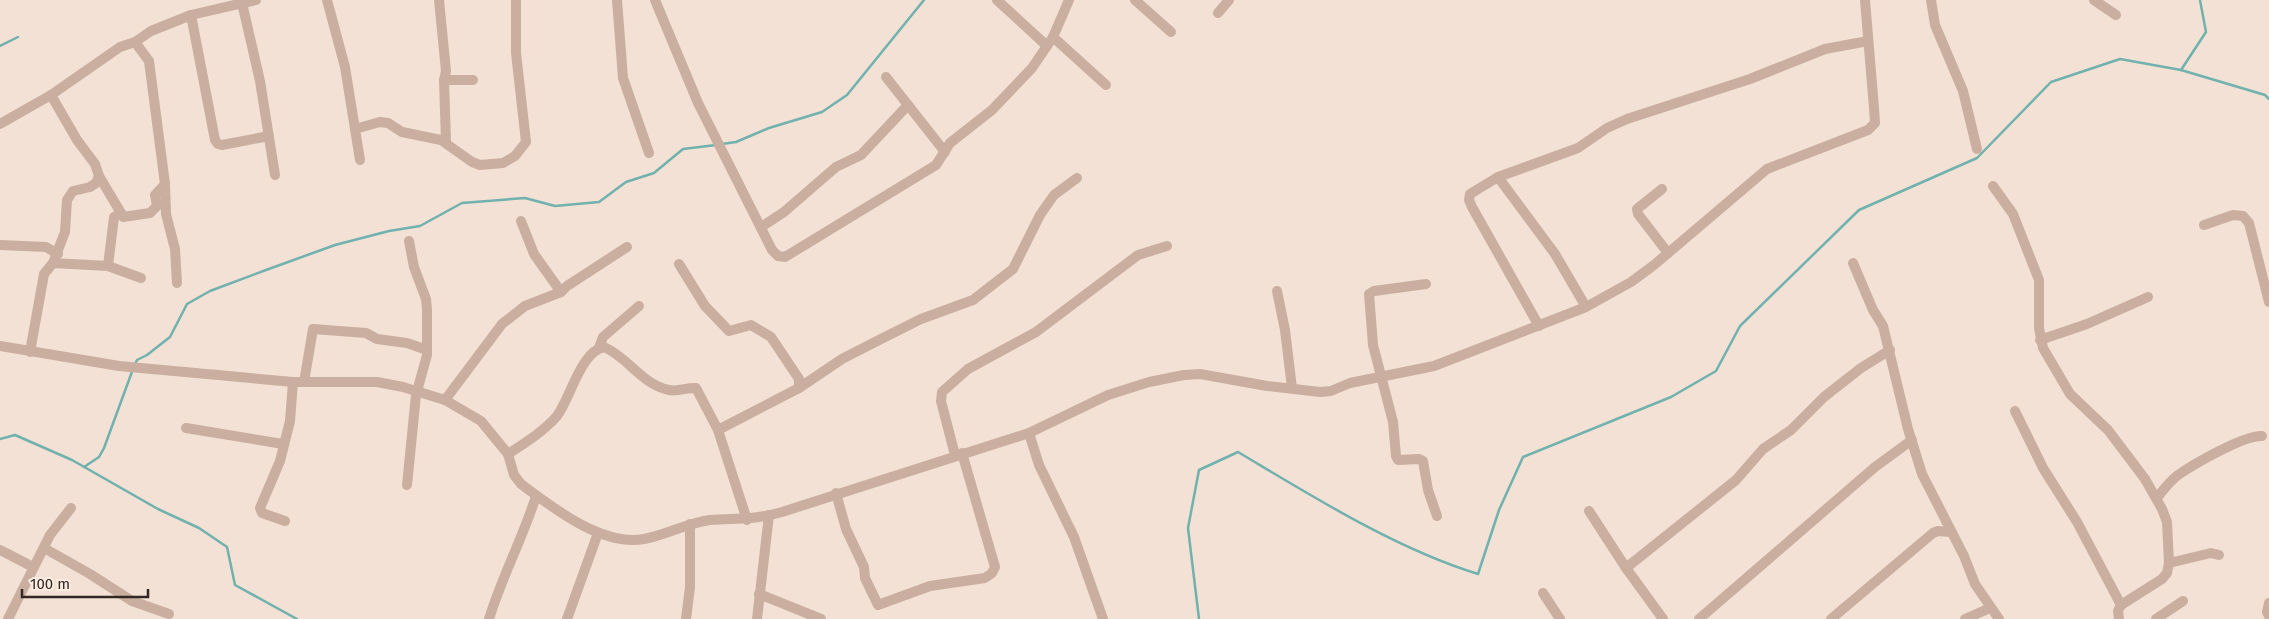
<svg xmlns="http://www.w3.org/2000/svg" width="2269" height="619" font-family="'Fira Sans',sans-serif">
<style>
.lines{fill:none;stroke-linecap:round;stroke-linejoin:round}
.stream{stroke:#71b1ae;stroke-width:2.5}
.street{stroke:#caafa0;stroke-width:10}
</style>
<rect width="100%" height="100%" fill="#f2e1d4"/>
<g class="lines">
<g class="stream">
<polyline points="0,46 18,37"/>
<polyline points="2181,70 2206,32 2200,0"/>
<polyline points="722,144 736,142 769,128 822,112 847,95 924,0"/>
<polyline points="135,364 137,360 147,355 170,337 187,304 210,291 266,270 335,245 389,231 420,226 462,203 525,198 555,206 599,202 626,182 654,173 683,149 716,145"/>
<polyline points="0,439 15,435 72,460 158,509 199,528 227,547 235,585 297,619"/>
<polyline points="84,467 99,457 104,448 133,369"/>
<path d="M1199,619l-11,-91 11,-58 39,-18c74,44 158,97 240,122l21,-64 24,-53 148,-60 45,-26 24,-45 119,-116 118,-52 74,-76 69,-23 61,11 84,25 4,4"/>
</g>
<g class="street">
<polyline points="327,0 345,67 360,160"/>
<polyline points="439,0 446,71 444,80 473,80"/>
<polyline points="617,0 623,78 649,153"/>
<polyline points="655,0 698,103 772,250 778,256 785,257 936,165 950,143 992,110 1032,68 1053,37 1069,0"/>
<polyline points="997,0 1047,46"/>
<polyline points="1135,0 1171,32"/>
<polyline points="1931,0 1935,25 1963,91 1977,149"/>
<polyline points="2094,0 2116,15"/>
<polyline points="242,3 260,81 275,175"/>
<polyline points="1218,13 1229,0"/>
<polyline points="191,15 215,140 218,144 222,145 269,136"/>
<polyline points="1053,37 1106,85"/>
<polyline points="886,77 945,152"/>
<polyline points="444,80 446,142"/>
<polyline points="51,95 77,140 95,164 99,176 121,213"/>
<polyline points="0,124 51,95 120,47 135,42 151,31 191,15 256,0"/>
<polyline points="355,129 380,122 388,123 402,132 441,140 472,162 480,165 503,163 515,156 526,142 516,53 516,0"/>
<polyline points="1498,177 1555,254 1586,307"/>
<polyline points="165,184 166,214 175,249 177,283"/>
<polyline points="1993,186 2013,214 2039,280 2039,328 2043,348 2070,394 2108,430 2145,479 2162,509 2167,522 2169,563 2167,573 2162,579 2121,605 2118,611 2119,619"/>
<polyline points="1662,189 1637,209 1638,214 1668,253"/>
<polyline points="521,221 534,254 561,292"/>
<polyline points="2204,225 2233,215 2243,216 2249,223 2269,302"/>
<polyline points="761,227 784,212 836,167 861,155 908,105"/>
<polyline points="0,245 46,247 58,254"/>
<polyline points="53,263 108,266 141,278"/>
<polyline points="1853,263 1873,310 1883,326 1908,429 1922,474 1964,556 1975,584 1999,619"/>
<polyline points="679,264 705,306 729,331 751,325 771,337 799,379 799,388"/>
<polyline points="108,266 114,217 121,213 123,217 150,213 157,206 155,195 165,184 149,61 135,42"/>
<polyline points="1426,284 1374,291 1369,294 1373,345 1393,422 1396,456 1398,460 1419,459 1423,461 1428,490 1437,516"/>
<polyline points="1277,291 1285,330 1292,388"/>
<polyline points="1539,326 1472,207 1469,200 1470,194 1498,177 1578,148 1607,128 1627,119 1750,79 1825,49 1868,41"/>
<polyline points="2040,340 2087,324 2148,297"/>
<path d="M0,346l119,20 174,16h84l26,5 42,13 36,21 27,33 6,21 7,9c31,23 81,63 123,55 22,-4 43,-16 66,-19 28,-2 44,0 72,-8l247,-79 79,-38 41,-13 35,-7 16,-1 67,12 53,6 11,-1 19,-8 84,-17 152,-59 45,-25 23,-17 113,-96 101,-39 7,-7 -1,-15 -9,-108"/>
<polyline points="599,348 603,337 639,306"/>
<polyline points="30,352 44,274 53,263 65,232 67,200 73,191 90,187 96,183 99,176"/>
<polyline points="304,382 313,329 366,333 377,339 407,343 427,350"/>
<polyline points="445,400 502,324 525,306 561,292 567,286 627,247"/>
<polyline points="2015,411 2043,468 2077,522 2121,605"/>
<polyline points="186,428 283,444"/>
<polyline points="718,430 799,388 842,359 877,341 921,319 973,300 1013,269 1040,215 1054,195 1077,178"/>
<polyline points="1029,433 1039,465 1074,537 1103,619"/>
<path d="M508,454c17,-11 36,-23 49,-38 13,-17 24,-65 47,-69 24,10 37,37 65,43 10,2 18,-3 27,-2l22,42 29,90"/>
<polyline points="955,455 941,401 942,392 968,369 1036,332 1138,255 1167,246"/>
<polyline points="407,485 416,395 427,355 427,310 426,299 414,267 409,241"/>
<polyline points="836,493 846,529 864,567 865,578 878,605 930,586 985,578 992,573 995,567 962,453"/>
<path d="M2157,498c6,-8 13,-17 21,-23 16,-11 66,-40 84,-39"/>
<polyline points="1589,511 1626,568"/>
<polyline points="285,521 262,513 260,508 280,461 290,421 293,382"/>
<polyline points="44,548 90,574 132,601 169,614"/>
<polyline points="0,550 33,567"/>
<polyline points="2169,563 2211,553 2219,555"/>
<polyline points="1543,593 1560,619"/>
<polyline points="759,594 821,619"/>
<polyline points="2269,603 2267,612 2269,616"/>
<polyline points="8,619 50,535 71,508"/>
<path d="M489,619c13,-43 34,-81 47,-123"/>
<polyline points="567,619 598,533"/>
<polyline points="686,619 690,587 690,524"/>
<polyline points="757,619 769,515"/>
<polyline points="1663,619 1626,568 1736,480 1763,449 1791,430 1824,397 1861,368 1890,350"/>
<polyline points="1699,619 1875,467 1912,440"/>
<polyline points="1831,619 1933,533 1938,531 1950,532"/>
<polyline points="1965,619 1990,608"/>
<polyline points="2156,619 2183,601"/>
</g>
</g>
<path d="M22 589v8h126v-8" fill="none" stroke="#332724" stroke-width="2.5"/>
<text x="30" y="589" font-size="15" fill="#332724" stroke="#faece0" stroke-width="4" paint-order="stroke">100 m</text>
</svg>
